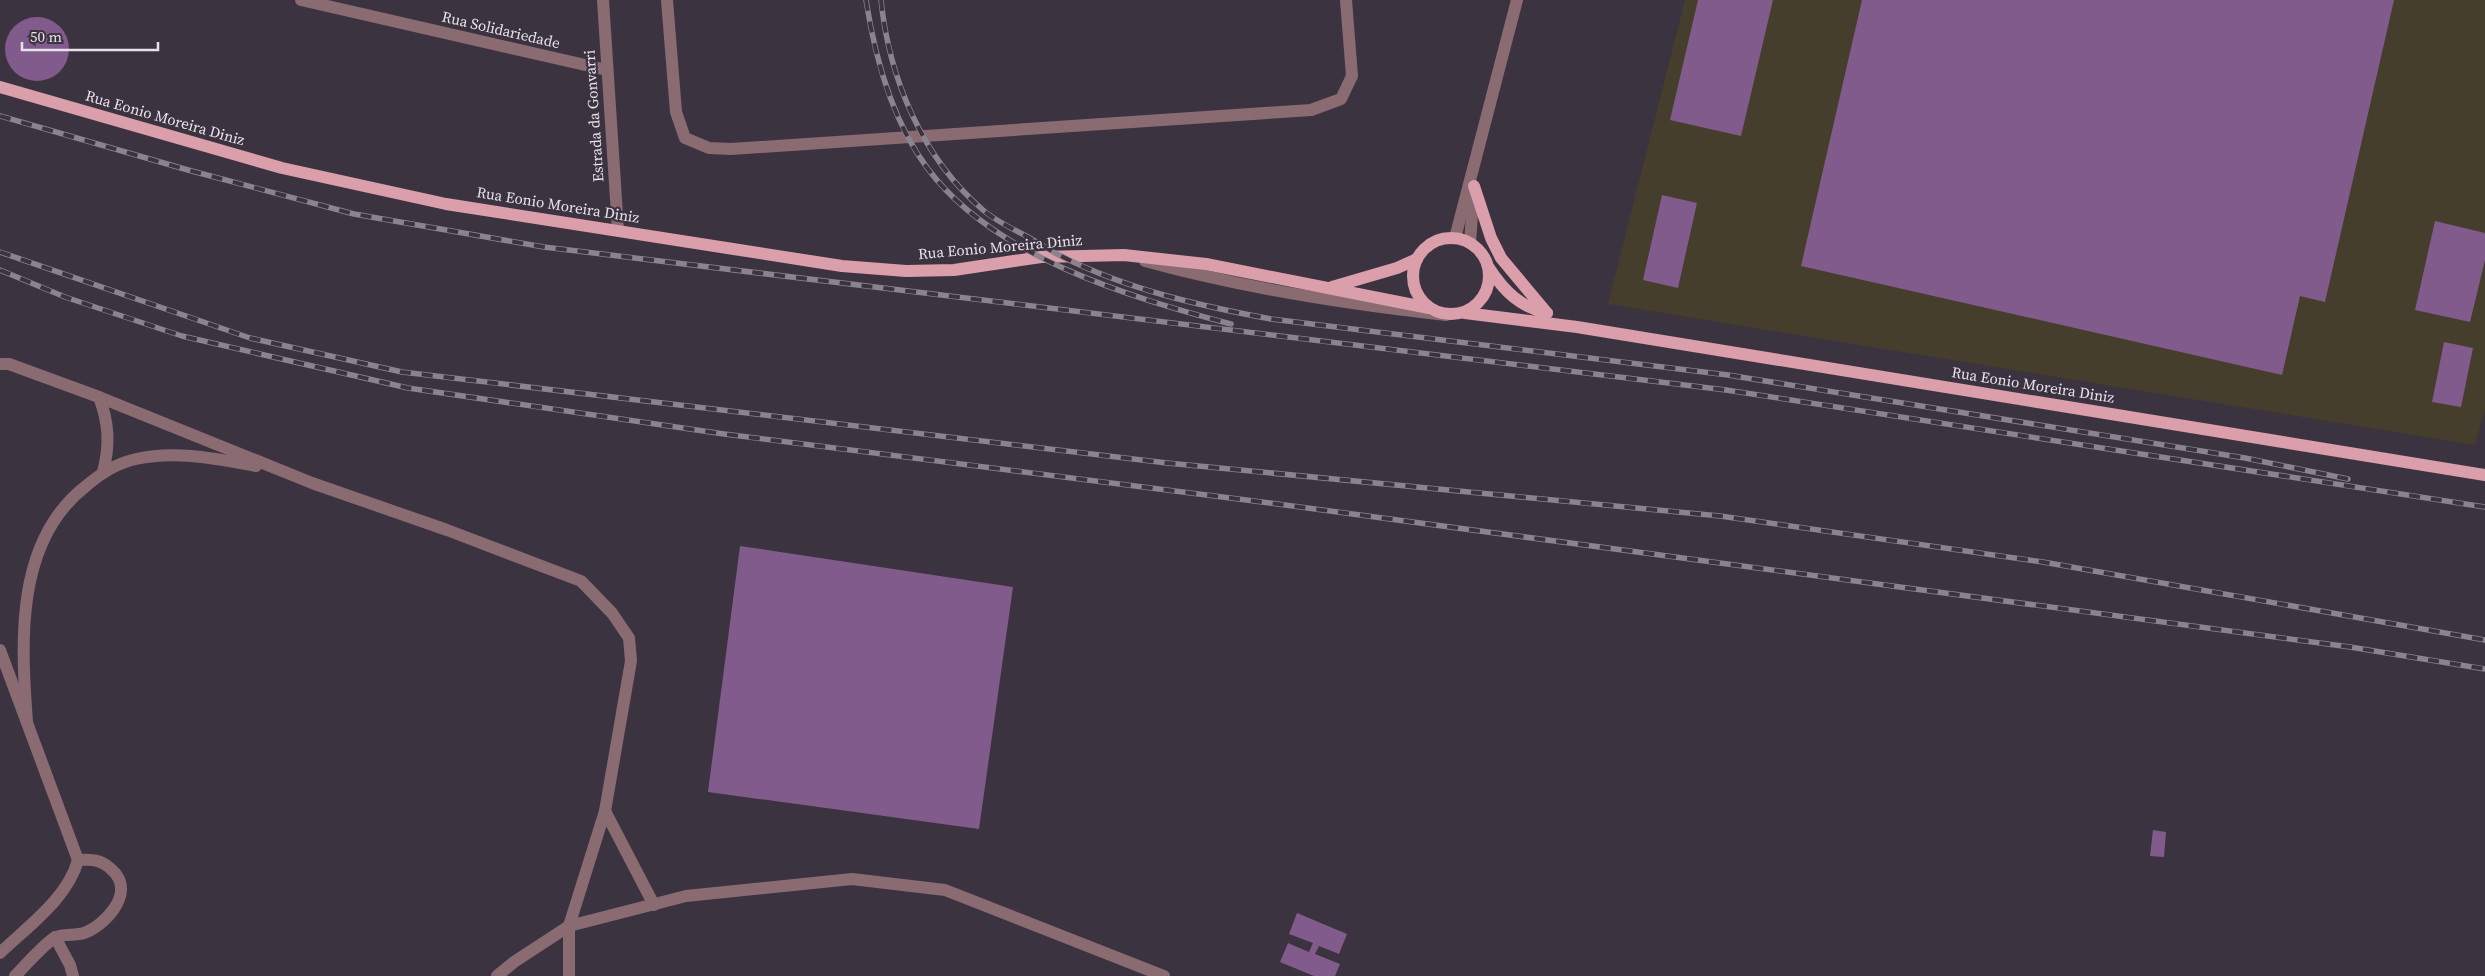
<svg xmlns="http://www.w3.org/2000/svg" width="2485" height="976" font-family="'Source Serif 4',serif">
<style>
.industrial{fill:#463e2c}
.building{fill:#805b8c}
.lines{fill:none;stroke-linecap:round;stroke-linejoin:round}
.minor{stroke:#8a6b72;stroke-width:12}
.major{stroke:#db9eab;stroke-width:12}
.rail-casing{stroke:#8b838e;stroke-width:5.5}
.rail{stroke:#3c3340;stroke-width:4;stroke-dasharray:11;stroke-linecap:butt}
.labels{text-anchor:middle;stroke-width:4.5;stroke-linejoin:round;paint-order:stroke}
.street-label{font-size:15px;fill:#e7e1ea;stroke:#3c3340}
</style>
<rect width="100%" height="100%" fill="#3c3340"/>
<polygon class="industrial" points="1685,0 2485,0 2485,409 2475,445 1608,304"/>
<g class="building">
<polygon points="1698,0 1773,0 1741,136 1670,120"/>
<polygon points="1862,0 2394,0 2325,302 2300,296 2282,375 1801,266"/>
<circle cx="37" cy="49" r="32"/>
<polygon points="1662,195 1697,203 1678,288 1643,280"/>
<polygon points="2435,221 2485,233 2485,260 2470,322 2415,310"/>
<polygon points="2444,342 2473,348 2461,407 2432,402"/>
<polygon points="740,546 1013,587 979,829 708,792"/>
<polygon points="2153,830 2166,832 2164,857 2150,856"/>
<polygon points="1297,913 1347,934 1339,954 1319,946 1315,954 1340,964 1335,976 1314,976 1280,962 1288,943 1309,952 1313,943 1289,934"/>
</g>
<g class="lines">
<g class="minor">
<polyline points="301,0 607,70"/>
<polyline points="603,0 618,230"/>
<polyline points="667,0 676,112 685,138 709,148 731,149 1311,110 1341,99 1352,76 1346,0"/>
<polyline points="1455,238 1517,0"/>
<polyline points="1470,243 1474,187"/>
<path d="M1145,261c98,27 200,43 301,54"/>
<polyline points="0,364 9,364 99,397 312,483 447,530 581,581 612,613 629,638 631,661 605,811 569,926 569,976"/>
<path d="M99,397c10,26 11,48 4,75"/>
<polyline points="0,650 78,860"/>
<path d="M27,722c-6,-81 -12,-181 59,-236 14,-12 31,-23 50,-27 40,-9 81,0 120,7"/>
<polyline points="605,811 654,905"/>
<polyline points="55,937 70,965 73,976"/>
<path d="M0,953c28,-27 68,-55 78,-93"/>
<path d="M15,976c12,-12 25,-28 39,-38 8,-5 21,-2 30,-5 20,-7 50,-38 31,-60 -12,-13 -20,-14 -37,-13"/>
<polyline points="497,976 514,962 569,926 686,896 852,879 945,890 1164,976"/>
</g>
<g class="major">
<polyline points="0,87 282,168 446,204 842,266 906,271 954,270 1041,257 1124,255 1206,264 1429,308"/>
<polyline points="1474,186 1491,238 1501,258 1547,313"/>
<circle cx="1451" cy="276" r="38"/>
<path d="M1489,268c15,23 31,39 58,45"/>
<polyline points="1332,287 1397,268 1417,259"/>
<polyline points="1465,313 1577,327 2485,475"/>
</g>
<g class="rail-casing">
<g id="rail">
<path d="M866,0c9,58 26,121 62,169 66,88 201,128 303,155"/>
<path d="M881,0c8,78 41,158 102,210 15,13 35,21 52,31 9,5 17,11 26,15 65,33 139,50 210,63l457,56 517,83 103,21"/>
<polyline points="0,116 188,170 354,214 544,247 1726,390 2485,507"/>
<polyline points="0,252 250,338 402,372 1167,463 1720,516 2043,562 2485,640"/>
<polyline points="0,270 65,297 182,336 408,388 724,434 1270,503 2350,647 2485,669"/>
</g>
</g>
<use href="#rail" class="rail"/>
</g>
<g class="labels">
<g class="street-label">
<text transform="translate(501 30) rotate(13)" y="5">Rua Solidariedade</text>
<text transform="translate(594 116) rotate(-94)" y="5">Estrada da Gonvarri</text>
<text transform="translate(165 118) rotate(16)" y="5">Rua Eonio Moreira Diniz</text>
<text transform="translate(558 205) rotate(9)" y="5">Rua Eonio Moreira Diniz</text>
<text transform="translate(1000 247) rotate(-5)" y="5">Rua Eonio Moreira Diniz</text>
<text transform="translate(2033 385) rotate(9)" y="5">Rua Eonio Moreira Diniz</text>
</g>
</g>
<path d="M22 42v8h136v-8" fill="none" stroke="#e7e1ea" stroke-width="2.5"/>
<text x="30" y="42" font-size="15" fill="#e7e1ea" stroke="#3c3340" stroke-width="4" paint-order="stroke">50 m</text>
</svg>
